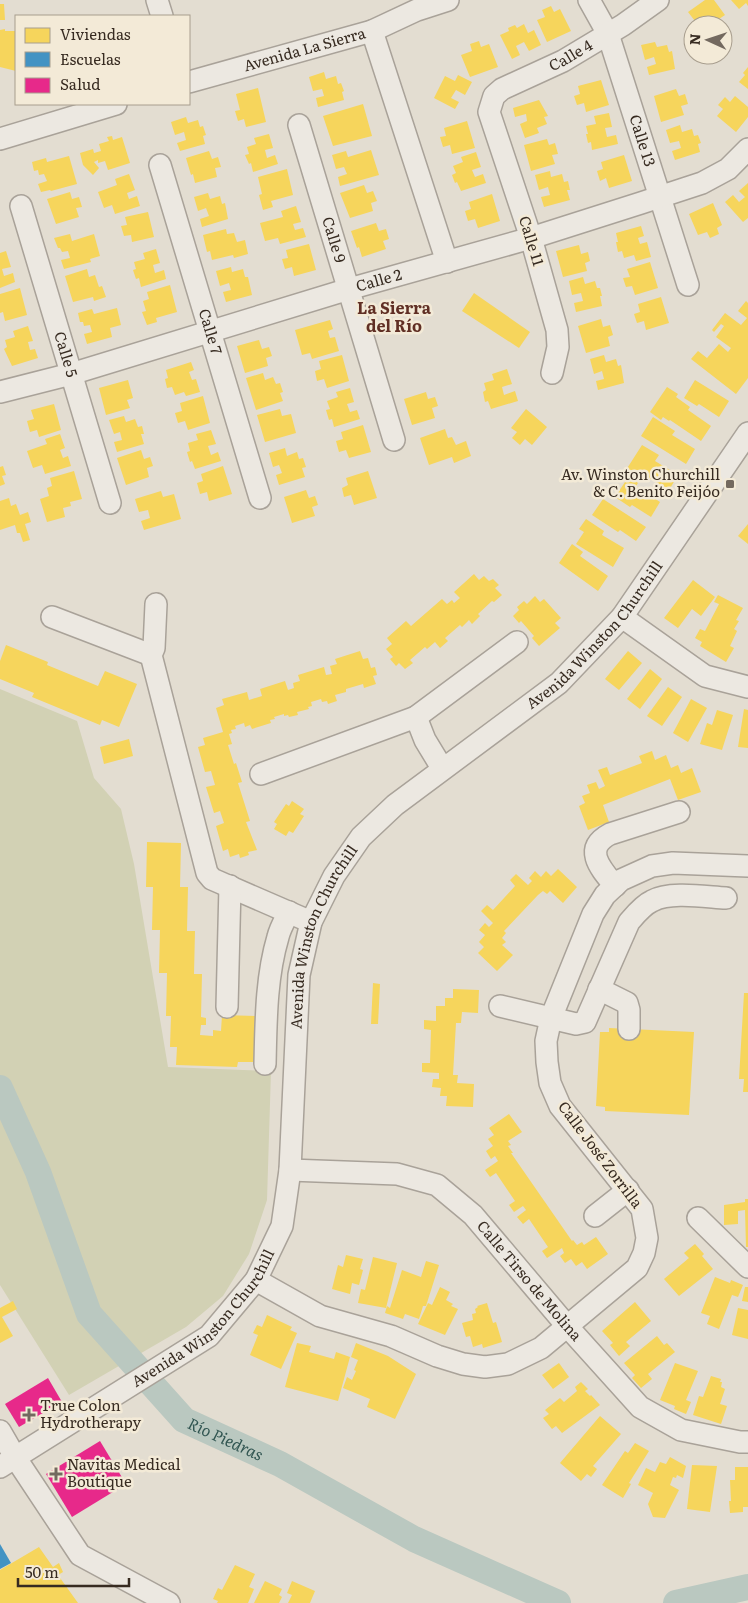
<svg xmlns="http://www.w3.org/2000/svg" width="748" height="1603" font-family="Literata,serif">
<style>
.green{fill:#d2d1b4}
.homes{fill:#f6d55c}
.schools{fill:#4393c3}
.health{fill:#e7298a}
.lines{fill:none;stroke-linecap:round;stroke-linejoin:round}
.river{stroke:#bac8c0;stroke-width:26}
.minor-casing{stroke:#a9a299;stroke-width:24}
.minor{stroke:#ece8e1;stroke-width:21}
.poi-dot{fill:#73695f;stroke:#f3ead7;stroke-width:2}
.labels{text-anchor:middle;stroke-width:5;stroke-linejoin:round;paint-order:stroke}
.street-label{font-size:15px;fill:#372b21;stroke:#f3ead7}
.poi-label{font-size:15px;fill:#372b21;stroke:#f3ead7;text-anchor:start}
.neighbourhood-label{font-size:16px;font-weight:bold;fill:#602f24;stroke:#f3ead7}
.water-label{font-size:16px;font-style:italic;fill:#325652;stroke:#f3ead7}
</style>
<rect width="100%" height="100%" fill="#e3ddd1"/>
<polygon class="green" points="0,689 77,721 94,778 121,809 134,864 168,1067 271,1071 267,1200 249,1254 223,1296 186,1327 69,1395 0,1285"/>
<g class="homes">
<polygon points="705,0 714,0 725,15 719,19 724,25 698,25 688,12"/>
<polygon points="731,0 748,0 748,6 746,3 739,9"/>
<polygon points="0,4 4,4 5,20 0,20"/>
<polygon points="551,6 554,12 560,9 571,31 547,42 537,20 545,17 542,10"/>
<polygon points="524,24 528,33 534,30 541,45 529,51 524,42 516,46 520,55 512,59 500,35 509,31 508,28 515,25 517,28"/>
<polygon points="5,29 5,31 16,31 16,71 0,67 0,30"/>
<polygon points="479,41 481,47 489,44 498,67 470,77 461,55 472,51 470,44"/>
<polygon points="655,42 657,47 667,45 669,52 672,51 675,69 649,75 647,67 656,64 654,57 645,60 641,45"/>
<polygon points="748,67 748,89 739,82 745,75 743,73"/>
<polygon points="324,72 326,79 336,76 338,84 341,83 344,91 342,92 344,100 318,107 316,98 324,96 322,89 313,91 309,77"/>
<polygon points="458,75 472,82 465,95 456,90 451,98 459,102 455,109 434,98 445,76 455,81"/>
<polygon points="601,80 609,105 586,112 584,103 577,105 574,96 580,94 578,86"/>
<polygon points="258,88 266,122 246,127 244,119 238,121 235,111 240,110 236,94"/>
<polygon points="676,89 679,96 685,94 688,104 681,106 684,115 661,122 654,96"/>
<polygon points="735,96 748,107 748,117 736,132 717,116 723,109 718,105 725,97 730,102"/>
<polygon points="539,100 548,116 544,117 547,124 537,128 539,133 525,138 520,124 527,121 526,114 515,117 513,108"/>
<polygon points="363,104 372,136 333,146 323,116"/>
<polygon points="609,113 612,127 605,128 607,137 616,135 618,144 592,150 591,142 588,143 586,134 588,134 586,126 596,124 594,116"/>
<polygon points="186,117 188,123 198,120 200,127 203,126 206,135 203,136 205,144 180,151 177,143 186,140 184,132 175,135 171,122"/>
<polygon points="467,121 475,148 452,154 450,145 443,147 440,137 446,136 444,128"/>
<polygon points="680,125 682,132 692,129 694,136 698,135 701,143 698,144 700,152 675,160 672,151 681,148 679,141 670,143 666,130"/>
<polygon points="269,134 273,148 265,150 267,158 275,155 278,164 253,172 251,163 249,164 245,155 249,154 247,147 256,144 254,138"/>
<polygon points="112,136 113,140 122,137 130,163 108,170 105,161 98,163 98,160 94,162 99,168 93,175 83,165 80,153 93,149 94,153 101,151 99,144 109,141 107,137"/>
<polygon points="547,139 549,145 555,143 558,154 552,155 555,164 531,171 524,145"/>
<polygon points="371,150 379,175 340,186 338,177 347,174 344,167 336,169 332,155 346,151 348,157"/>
<polygon points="209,151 212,159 218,157 221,167 215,168 217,177 195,183 193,174 191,175 186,158"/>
<polygon points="476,152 481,167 472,170 475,177 483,174 486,183 461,191 457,182 455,183 452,175 456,173 453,166 463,162 461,157"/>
<polygon points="624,155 632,181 609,188 606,178 600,181 597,171 603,169 601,162"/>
<polygon points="69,156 77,184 51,191 50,190 41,192 38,184 47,181 44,174 39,175 38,170 34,171 32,162 46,158 47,162"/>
<polygon points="287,169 293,195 271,201 273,207 263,210 259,195 262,194 258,177"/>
<polygon points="550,171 551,177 562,174 564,182 568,181 570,190 567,190 570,200 544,207 541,197 550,195 548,187 539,190 535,175"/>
<polygon points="129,174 135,190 127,193 129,199 137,196 140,206 115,214 112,205 104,208 98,192 117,185 115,179"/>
<polygon points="748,183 748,218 743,222 725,202 733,195 739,202 745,197 739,191"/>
<polygon points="364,185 367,193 373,191 377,201 371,203 373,211 350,218 340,193"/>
<polygon points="70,192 72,199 79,197 82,207 76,208 79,217 56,224 47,199"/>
<polygon points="208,193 210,199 220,196 222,204 225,203 228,219 202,227 200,219 209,216 206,208 198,211 194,197"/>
<polygon points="492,194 500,221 478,228 475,219 468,221 465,211 471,209 469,202"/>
<polygon points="713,203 722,225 717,228 719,234 710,238 707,232 698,235 689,214"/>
<polygon points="296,206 301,222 293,224 295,230 303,228 306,237 280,244 278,238 265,241 260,223 283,217 281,211"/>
<polygon points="148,212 154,237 132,242 131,235 124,236 121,226 127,225 125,217"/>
<polygon points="376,223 379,231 386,229 389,239 383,241 386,249 362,257 359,247 357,248 351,231"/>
<polygon points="641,226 644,236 638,238 640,244 647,242 651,257 636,261 634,255 624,258 622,251 618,252 616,242 618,242 616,233"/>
<polygon points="226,229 227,234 234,233 237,242 245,240 248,254 234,258 233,255 212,260 210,251 207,252 203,235"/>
<polygon points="70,234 72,241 94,234 100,256 90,259 91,262 64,269 61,260 70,258 68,251 62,252 60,248 58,248 54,238"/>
<polygon points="309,244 316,270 294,276 292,267 285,269 282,259 288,258 286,250"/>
<polygon points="579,245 581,254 588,252 590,261 585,263 587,271 563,277 556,251"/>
<polygon points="156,249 160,263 153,265 155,273 164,270 166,279 141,287 139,278 136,279 133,270 136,269 134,262 145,259 143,253"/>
<polygon points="6,251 11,267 2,269 4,276 13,273 15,282 0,288 0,253"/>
<polygon points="650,262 658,288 635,295 632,286 626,287 623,278 630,277 627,269"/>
<polygon points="231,267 232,272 243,269 245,277 248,277 252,295 226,302 223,292 231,290 229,283 220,286 216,271"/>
<polygon points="87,269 89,277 95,275 99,287 102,286 106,297 94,301 93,297 73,302 65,276"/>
<polygon points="583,277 585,284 595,281 597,288 600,288 602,296 600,296 602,306 576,312 574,303 583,301 581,293 572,295 569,281"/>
<polygon points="170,285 177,312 156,318 157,322 147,325 142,312 146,311 143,301 149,299 147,292"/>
<polygon points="20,288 27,315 5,321 3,312 0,313 0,294"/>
<polygon points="474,293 530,332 519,348 462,311"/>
<polygon points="661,297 669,323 646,330 644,321 637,323 634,314 640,312 638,304"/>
<polygon points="746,301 748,303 748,378 736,394 691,359 698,351 707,358 719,344 728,352 731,348 716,337 724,326 721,324 714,332 712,330 725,313 741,325 747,318 738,311"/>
<polygon points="117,308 121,325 110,328 112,337 87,344 84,334 92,332 90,325 84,326 83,322 80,322 78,313 92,309 94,314"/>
<polygon points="601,319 603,327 610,325 613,335 608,337 610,346 586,353 578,326"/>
<polygon points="330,320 333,329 328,331 330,338 335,337 339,351 312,359 310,353 302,355 295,330"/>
<polygon points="28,326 33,341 28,342 30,350 35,349 38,358 12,366 4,349 7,347 5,340 15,337 13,331"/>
<polygon points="259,340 262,349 269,347 272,356 266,358 268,366 245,373 237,346"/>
<polygon points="342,355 349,381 327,388 324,379 317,381 315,371 321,369 319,361"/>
<polygon points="604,355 606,362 616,359 618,366 621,365 624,383 598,390 596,381 604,379 602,371 594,374 590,359"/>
<polygon points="191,362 194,370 189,372 192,380 196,379 200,392 186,396 184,392 175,395 172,387 167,388 165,379 168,378 166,370"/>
<polygon points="507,369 512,384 502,387 504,395 515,391 518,401 491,409 488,401 485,402 483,392 486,390 484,383 494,380 492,374"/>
<polygon points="263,373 265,380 273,377 276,384 280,383 283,392 280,393 283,401 256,410 246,378"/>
<polygon points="128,380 133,398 127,400 130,408 106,415 99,388"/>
<polygon points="695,380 729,401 719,417 699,404 697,406 684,398"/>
<polygon points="667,387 678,394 676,397 690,407 688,410 711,426 701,441 670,420 669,421 663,417 661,420 650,412"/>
<polygon points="350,388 354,402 347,404 350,412 357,410 360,419 334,427 332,419 329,420 326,410 330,409 327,401 338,397 336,392"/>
<polygon points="426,392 428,399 435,397 438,406 432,408 435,418 412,425 404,399"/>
<polygon points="203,396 210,423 188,430 185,421 178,423 175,413 182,411 180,403"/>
<polygon points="54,404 61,430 39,437 37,430 30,432 27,421 34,419 31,410"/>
<polygon points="280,409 282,416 291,414 296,433 265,442 257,415"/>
<polygon points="526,409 547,427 532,445 525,439 520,445 512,438 517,432 511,428"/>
<polygon points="124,416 126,422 135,419 138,427 142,426 144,434 141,434 144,444 117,452 114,442 122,440 120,432 114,434 109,420"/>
<polygon points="653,417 675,431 672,435 695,449 686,464 641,436"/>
<polygon points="363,425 371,452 349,458 346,450 339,452 336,441 343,439 341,432"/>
<polygon points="445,429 448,438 452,437 456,445 466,441 471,456 454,463 452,457 429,465 420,438"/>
<polygon points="211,430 216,444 208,446 211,455 218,452 221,461 195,469 192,461 190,462 187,452 190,451 188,443 198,440 196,434"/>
<polygon points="60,434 65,448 60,450 63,458 68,456 71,466 45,474 42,465 33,468 27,451 47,444 45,439"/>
<polygon points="642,445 659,455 655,461 678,475 669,490 647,477 644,481 626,470"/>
<polygon points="285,448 287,456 297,452 299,459 303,458 306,467 302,468 305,477 279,485 276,475 282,473 279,465 273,467 269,453"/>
<polygon points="141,450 144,459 150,457 153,466 147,468 149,477 126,485 117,458"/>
<polygon points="3,466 6,475 2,476 5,484 0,486 0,467"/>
<polygon points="223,466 232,494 209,501 207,492 200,494 197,483 203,481 201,474"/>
<polygon points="74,471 82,499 70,502 71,506 63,508 65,517 47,522 40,499 49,496 47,488 52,486 50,478"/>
<polygon points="368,471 377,498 354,505 351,495 344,497 342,488 348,485 346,478"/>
<polygon points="629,476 638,483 636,486 660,502 651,517 632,505 630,507 615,497"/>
<polygon points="306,490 309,498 315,496 318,505 312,507 315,516 292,523 284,497"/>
<polygon points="161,491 163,497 174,494 181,519 144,530 141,521 150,518 148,510 139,512 135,499"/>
<polygon points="9,498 11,506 16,504 20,515 28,512 31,522 25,524 30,540 23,542 20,533 17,533 15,525 0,530 0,501"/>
<polygon points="603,499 646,527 636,541 620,530 618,532 592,515"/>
<polygon points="586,519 604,531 602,535 624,548 613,567 576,544 584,532 579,529"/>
<polygon points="748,524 748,544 738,536"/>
<polygon points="572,544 583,552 580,556 608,576 598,591 559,563"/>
<polygon points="474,574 479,580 484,576 489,581 493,579 499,585 495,588 502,595 494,602 492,601 478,614 480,616 472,624 469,620 462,627 460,625 445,638 448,641 440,648 435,642 427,649 425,647 410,660 413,663 405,669 399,663 396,666 390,659 393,657 386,649 392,644 387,638 406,621 411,626 442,599 447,604 452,600 454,603 460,598 454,592"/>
<polygon points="693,580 715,597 701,616 692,609 678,628 664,618"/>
<polygon points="718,595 743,608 736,620 739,621 734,629 737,631 730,646 734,648 726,662 700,646 702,642 695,638 700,629 705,631 719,604 714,602"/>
<polygon points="535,596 540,602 544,599 561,618 555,623 560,628 539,646 532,638 534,636 521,621 519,623 513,616 519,610 517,607 524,601 527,604"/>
<polygon points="6,645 48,662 47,665 98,686 105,671 137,684 119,727 102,720 100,725 32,697 34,693 0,679 0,661"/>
<polygon points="360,651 363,659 368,658 371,668 375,667 377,675 373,676 376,684 364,688 363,684 346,689 346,692 335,695 337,701 328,704 327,701 322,702 321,699 311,702 312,706 308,707 309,709 297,712 298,715 289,717 288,715 284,716 284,714 274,717 275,719 270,720 271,723 252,729 250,725 245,727 244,723 235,726 236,729 231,730 232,733 229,734 232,744 228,745 234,764 236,763 242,782 238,783 250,821 246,822 257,850 248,852 249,855 240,858 239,854 230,857 228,849 223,851 216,826 224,823 220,811 214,813 206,787 215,785 211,771 205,772 198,747 205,745 203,738 223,732 216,708 224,705 222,699 247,692 249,700 262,696 260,689 285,681 288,690 294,688 293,683 300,681 298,675 324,667 326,675 332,674 330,666 337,664 335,659"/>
<polygon points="628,651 642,663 619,690 605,679"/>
<polygon points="650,669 662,679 640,709 627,699"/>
<polygon points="668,687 682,697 662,726 647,716"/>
<polygon points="691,699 707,708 688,742 673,733"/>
<polygon points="744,709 748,710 748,748 738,747"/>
<polygon points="717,710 733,715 722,750 700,744 707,723 712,725"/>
<polygon points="129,739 133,756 104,764 100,747"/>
<polygon points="652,751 655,760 666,755 671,768 678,765 681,773 692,768 701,792 678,800 670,779 603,805 609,822 588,830 579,806 585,803 582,796 590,793 587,785 596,782 599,789 605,786 598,770 607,767 610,775 642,763 639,756"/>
<polygon points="292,801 304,809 300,814 304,816 293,833 289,831 286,836 274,829 277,824 274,822 286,804 289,806"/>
<polygon points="147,842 181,843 180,887 188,887 187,931 195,931 194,974 202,974 201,1017 206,1018 206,1025 201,1025 200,1035 213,1036 213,1030 221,1031 222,1015 256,1016 255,1062 238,1062 237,1067 176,1065 177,1047 170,1047 171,1016 166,1016 167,973 159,973 160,930 152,930 153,887 146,887"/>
<polygon points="558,869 577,887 563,903 550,891 547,894 543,891 538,895 504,931 506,933 502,938 506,942 502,945 513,955 497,971 478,953 484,947 479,942 485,935 479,930 485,923 489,927 493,923 481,911 487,905 493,910 515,886 510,880 516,874 528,885 532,881 529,878 535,871 541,877 546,871 551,876"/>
<polygon points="373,983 380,984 378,1024 371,1024"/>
<polygon points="453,989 479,990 478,1013 462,1012 461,1023 456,1023 453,1075 458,1075 457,1083 474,1084 473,1107 446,1106 447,1096 440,1096 441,1088 432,1087 433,1079 439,1079 439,1073 422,1072 422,1063 430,1063 431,1030 424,1029 424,1020 436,1021 436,1006 445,1006 445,998 453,998"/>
<polygon points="744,993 748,993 748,1092 743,1092 744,1079 739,1079"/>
<polygon points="609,1028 694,1032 689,1115 605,1111 605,1107 596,1106 600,1032 609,1032"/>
<polygon points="509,1114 522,1132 508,1141 511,1145 508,1146 513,1153 511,1153 572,1241 573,1240 577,1245 582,1242 584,1245 596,1237 608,1254 587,1269 582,1262 576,1266 571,1259 565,1263 560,1256 564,1253 562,1248 547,1258 542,1251 548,1247 529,1219 523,1224 517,1217 526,1210 523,1206 514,1212 509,1205 515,1201 496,1173 490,1177 485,1170 498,1161 495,1156 491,1159 486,1151 493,1146 488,1139 494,1135 489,1128"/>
<polygon points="745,1199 748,1199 748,1247 746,1247 745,1210 738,1211 738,1224 724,1225 724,1205 745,1202"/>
<polygon points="695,1244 704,1254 702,1256 713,1269 679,1296 664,1279 689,1258 684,1253"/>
<polygon points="346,1255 363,1259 360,1269 363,1270 359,1285 352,1283 350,1294 332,1289 338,1265 343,1267"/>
<polygon points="373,1257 397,1263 386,1308 358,1303 361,1289 365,1290"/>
<polygon points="426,1261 439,1265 426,1306 423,1306 419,1319 405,1314 403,1319 385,1313 387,1306 390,1308 402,1270 421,1277"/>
<polygon points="715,1277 730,1283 731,1280 743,1285 738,1297 732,1295 719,1329 707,1324 710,1316 701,1313"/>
<polygon points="440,1287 450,1292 446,1300 453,1304 451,1306 458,1309 445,1335 418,1324 428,1303 432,1305"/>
<polygon points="745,1287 748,1287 748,1302 742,1301"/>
<polygon points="13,1301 17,1309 2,1317 13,1336 0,1343 0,1308"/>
<polygon points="635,1302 651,1321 626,1342 630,1346 619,1356 610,1345 613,1343 602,1331"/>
<polygon points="487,1303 493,1323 496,1322 502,1342 483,1348 482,1344 473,1347 470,1336 466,1337 462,1323 473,1320 472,1314 476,1313 475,1309 478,1307 477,1306"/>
<polygon points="738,1308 748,1310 748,1339 732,1335"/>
<polygon points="267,1315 292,1327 290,1330 297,1333 281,1369 250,1355 258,1335 253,1333 257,1325 262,1327"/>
<polygon points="657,1336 664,1345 667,1343 675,1352 648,1374 652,1379 641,1388 632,1378 635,1375 624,1363"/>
<polygon points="297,1343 311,1346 309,1352 334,1359 336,1352 350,1357 338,1401 285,1387"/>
<polygon points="356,1343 388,1356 416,1374 395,1419 367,1407 370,1399 343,1388 347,1377 352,1380 356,1371 354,1370 358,1360 351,1357"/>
<polygon points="559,1363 569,1377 553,1389 542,1375"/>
<polygon points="675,1363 698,1371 686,1400 691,1402 686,1414 674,1409 675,1406 660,1400"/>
<polygon points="711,1376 721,1379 720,1382 722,1382 721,1387 725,1389 720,1404 727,1406 721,1424 693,1415 699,1396 703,1397"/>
<polygon points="581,1382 588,1389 585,1391 590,1396 591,1395 600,1405 562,1433 556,1426 552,1429 543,1418 549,1414 545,1410 560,1398 564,1402 577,1391 575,1387"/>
<polygon points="600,1416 621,1434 593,1466 597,1469 591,1477 587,1474 581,1481 560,1463"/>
<polygon points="635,1443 649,1451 629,1483 631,1484 623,1498 602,1485 625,1451 628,1453"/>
<polygon points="670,1457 686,1466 683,1478 677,1475 676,1478 673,1477 670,1485 679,1490 665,1518 653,1517 648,1504 653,1493 638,1485 646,1468 655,1472 660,1462 666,1464"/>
<polygon points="692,1465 717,1466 710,1512 687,1509"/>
<polygon points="735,1467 748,1467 748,1507 743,1507 743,1512 730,1513 729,1501 731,1501 730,1480 735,1480"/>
<polygon points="39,1547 53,1567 59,1563 63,1572 58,1575 78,1603 0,1603 0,1570"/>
<polygon points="235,1565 255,1574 249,1587 254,1589 248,1603 217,1603 218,1601 213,1599 218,1588 222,1590"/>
<polygon points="265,1581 282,1589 279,1595 282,1597 279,1603 254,1603"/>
<polygon points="292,1581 315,1591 310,1603 288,1603 292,1595 287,1593"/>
</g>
<polygon class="schools" points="0,1544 11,1563 0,1569"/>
<g class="health">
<polygon points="48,1378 62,1402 19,1427 5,1404"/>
<polygon points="100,1441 126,1484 72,1517 46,1474"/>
</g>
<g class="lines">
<g class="river">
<path id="s1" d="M0,1088l38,84 51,142 95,106 96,44 134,75 144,64"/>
<polyline points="676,1603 748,1587"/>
</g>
<g class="minor-casing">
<g id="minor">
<polyline points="157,0 162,16"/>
<path id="s2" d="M589,0l19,34 80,251"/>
<polyline points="372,31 447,262"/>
<path id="s3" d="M189,82l183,-51 45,-21 31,-10"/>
<path id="s4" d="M299,125l95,315"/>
<polyline points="0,139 116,104"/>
<path id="s5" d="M160,165l100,333"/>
<path id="s6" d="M21,206l89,297"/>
<path id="s7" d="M552,373l6,-26 -1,-17 -26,-92 -42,-126 5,-16 8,-7 61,-28 60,-36 35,-25"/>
<path id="s8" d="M0,392l71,-18 278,-85 182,-51 110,-35 61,-20 26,-14 20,-20"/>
<polyline points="156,604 154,648 151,655 207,873 212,879 311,922"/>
<polyline points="52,617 151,655"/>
<polyline points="622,617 705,676 748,687"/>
<polyline points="416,717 425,740 442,768"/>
<polyline points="261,774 416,717 517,642"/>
<path d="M615,886c-14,-17 -33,-37 -5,-52l69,-22"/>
<polyline points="599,989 627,1003 629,1010 629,1029"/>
<path d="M500,1006l76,18 9,-2 44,-100c6,-7 14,-17 23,-21 18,-10 54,-4 74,-3"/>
<polyline points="227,1007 230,886"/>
<path d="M265,1064c1,-42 1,-87 13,-127 2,-9 7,-17 11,-25"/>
<path id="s9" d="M290,1170l107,4 40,11 36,30 94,111 73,81 41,23 59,12h8"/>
<polyline points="595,1216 628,1190"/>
<polyline points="698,1218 748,1267"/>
<polyline points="256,1280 320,1316 391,1336 437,1356 463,1364 485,1367 508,1364 541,1348 637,1268 644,1253 647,1238 642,1209 560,1106 550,1083 547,1062 546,1041 551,1018 593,914 605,895 621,880 652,866 673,863 748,866"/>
<polyline points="0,1431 15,1457 80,1555 169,1603"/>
<path id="s10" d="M0,1467l209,-131 47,-56 26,-54 8,-56 9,-195 12,-53 23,-46 27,-39 34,-32 164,-122 63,-66 126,-184"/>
</g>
</g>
<use href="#minor" class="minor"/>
</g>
<g class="poi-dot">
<rect x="725" y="479" width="10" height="10" rx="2.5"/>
<path d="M26.5 1407.5h5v5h5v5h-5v5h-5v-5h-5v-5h5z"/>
<path d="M53.5 1466.5h5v5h5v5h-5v5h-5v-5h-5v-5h5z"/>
</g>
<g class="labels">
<g class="street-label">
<text dy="5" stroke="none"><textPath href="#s3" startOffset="120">Avenida La Sierra</textPath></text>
<text dy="5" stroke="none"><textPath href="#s7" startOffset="376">Calle 4</textPath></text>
<text dy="5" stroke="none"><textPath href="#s2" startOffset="151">Calle 13</textPath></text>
<text dy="5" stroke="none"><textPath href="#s4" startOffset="120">Calle 9</textPath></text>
<text transform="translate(531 241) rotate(73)" y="5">Calle 11</text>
<text dy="5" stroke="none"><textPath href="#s8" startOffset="395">Calle 2</textPath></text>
<text dy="5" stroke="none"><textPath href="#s5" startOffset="174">Calle 7</textPath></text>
<text dy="5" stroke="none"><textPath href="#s6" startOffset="155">Calle 5</textPath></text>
<text dy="5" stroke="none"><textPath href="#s10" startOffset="1095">Avenida Winston Churchill</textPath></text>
<text dy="5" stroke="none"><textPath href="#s10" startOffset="675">Avenida Winston Churchill</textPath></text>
<text transform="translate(600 1155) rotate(53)" y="5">Calle José Zorrilla</text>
<text dy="5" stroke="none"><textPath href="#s9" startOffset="282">Calle Tirso de Molina</textPath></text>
<text dy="5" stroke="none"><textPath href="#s10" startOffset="255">Avenida Winston Churchill</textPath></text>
</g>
<g class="poi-label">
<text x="720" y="480" text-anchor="end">Av. Winston Churchill<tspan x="720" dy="17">&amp; C. Benito Feijóo</tspan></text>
<text x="40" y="1411">True Colon<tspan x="40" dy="17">Hydrotherapy</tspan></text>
<text x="67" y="1470">Navitas Medical<tspan x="67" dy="17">Boutique</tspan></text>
</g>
<g class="neighbourhood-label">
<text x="394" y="314">La Sierra<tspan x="394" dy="18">del Río</tspan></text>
</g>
<g class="water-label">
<text dy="6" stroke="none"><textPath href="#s1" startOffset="431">Río Piedras</textPath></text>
</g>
</g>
<rect x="15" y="15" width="175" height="90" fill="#f3ead7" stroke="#a89e8e"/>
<rect x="25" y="28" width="25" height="15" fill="#f6d55c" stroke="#a89e8e"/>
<text x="60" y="40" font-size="15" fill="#372b21">Viviendas</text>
<rect x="25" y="52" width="25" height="15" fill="#4393c3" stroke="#a89e8e"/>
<text x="60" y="65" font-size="15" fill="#372b21">Escuelas</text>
<rect x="25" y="78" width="25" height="15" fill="#e7298a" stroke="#a89e8e"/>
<text x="60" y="90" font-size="15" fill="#372b21">Salud</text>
<g transform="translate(708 40) rotate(273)"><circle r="24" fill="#f3ead7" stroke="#a89e8e"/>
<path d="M0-4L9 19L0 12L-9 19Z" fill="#73695f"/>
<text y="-8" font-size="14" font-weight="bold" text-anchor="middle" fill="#372b21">N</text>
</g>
<path d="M18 1578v8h111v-8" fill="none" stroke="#372b21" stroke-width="2.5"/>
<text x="25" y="1578" font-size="15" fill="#372b21" stroke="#f3ead7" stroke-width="4" paint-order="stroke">50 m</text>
</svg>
